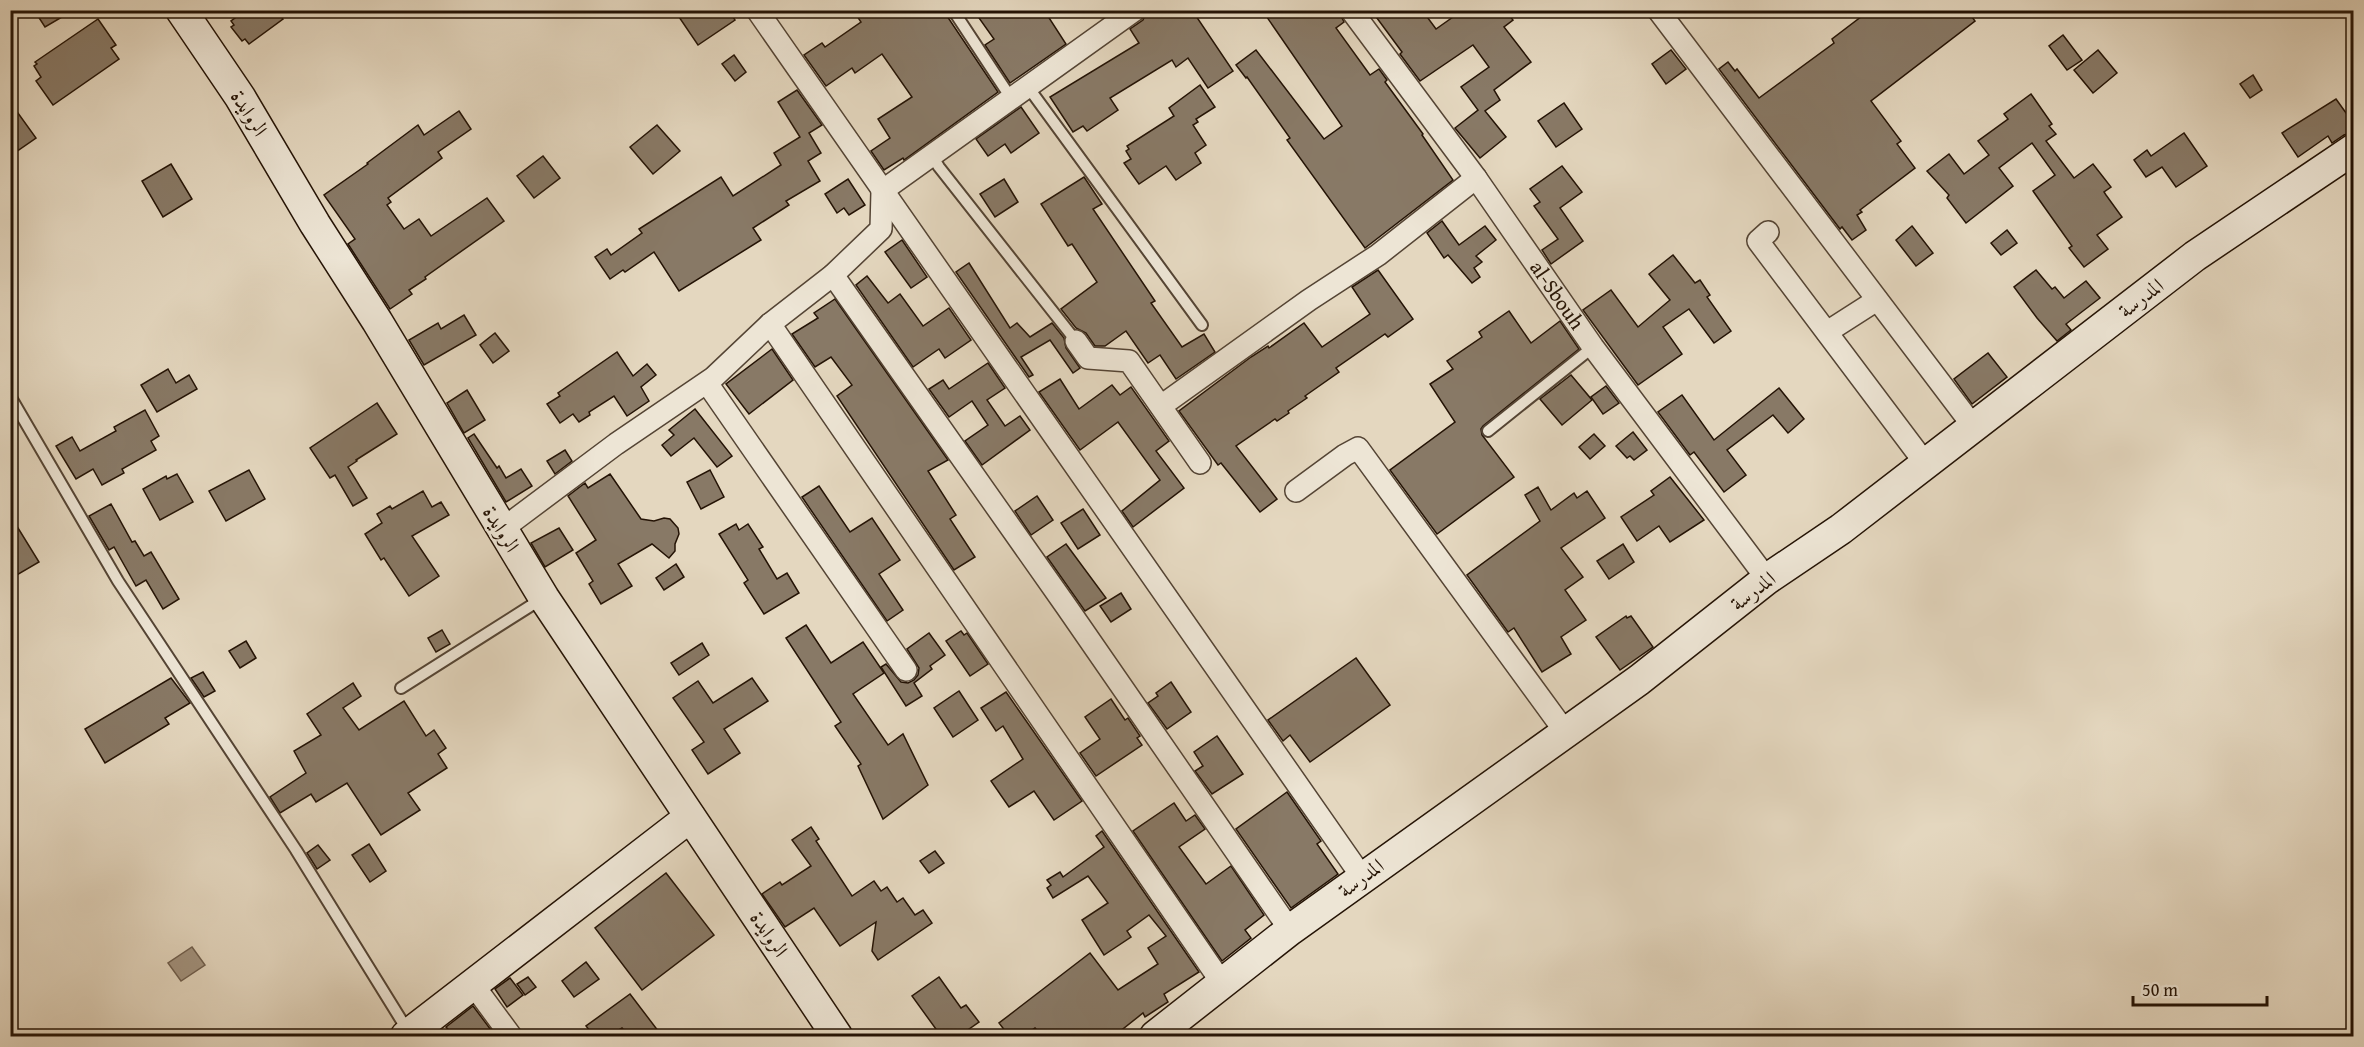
<svg xmlns="http://www.w3.org/2000/svg" width="2364" height="1047" font-family="'Gentium Book Plus',Amiri,serif">
<style>
.water{fill:#a39480;stroke:#70604f;stroke-width:1.5}
.building{fill:#887966;stroke:#241305;stroke-width:1.5}
.lines{fill:none;stroke-linecap:round;stroke-linejoin:round}
.lane-casing{stroke:#544434;stroke-width:14}
.street-casing{stroke:#544434;stroke-width:24}
.secondary-casing{stroke:#241305;stroke-width:33}
.lane{stroke:#ede5d5;stroke-width:10}
.street{stroke:#ede5d5;stroke-width:21}
.secondary{stroke:#ede5d5;stroke-width:30}
.labels{text-anchor:middle;stroke-width:4.5;stroke-linejoin:round;paint-order:stroke}
.street-label{font-size:21px;fill:#241305;stroke:#ede5d5}
</style>
<rect width="100%" height="100%" fill="#e4d7bf"/>
<filter id="stains"><feTurbulence type="fractalNoise" baseFrequency=".00333" numOctaves="4"/><feColorMatrix values="0 0 0 0 .2 0 0 0 0 .09 0 0 0 0 .02 0 0 0 .5 -.17"/></filter>
<radialGradient id="worn" r=".72"><stop offset=".6" stop-color="#630" stop-opacity="0"/><stop offset="1" stop-color="#630" stop-opacity=".3"/></radialGradient>
<polygon class="water" points="192,947 205,965 181,981 168,963"/>
<g class="building">
<polygon points="34,10 74,10 45,27"/>
<polygon points="246,10 277,10 283,19 249,44 245,39 242,41 231,27 234,25 231,21"/>
<polygon points="690,10 729,10 735,20 698,45 679,17"/>
<polygon points="853,10 943,10 998,92 904,160 903,158 884,170 871,151 890,138 878,119 912,97 882,54 855,73 852,68 826,86 804,55 822,43 825,47 861,22"/>
<polygon points="989,10 1044,10 1066,44 1010,83 985,45 994,39 979,18"/>
<polygon points="1147,10 1192,10 1233,71 1208,88 1188,58 1176,67 1172,60 1110,98 1118,110 1087,131 1083,126 1073,132 1050,97 1139,43 1130,29 1143,20"/>
<polygon points="1262,10 1338,10 1344,22 1336,28 1370,75 1379,69 1387,80 1385,82 1423,134 1422,135 1453,180 1365,248 1287,140 1290,138 1247,77 1246,78 1236,65 1256,50 1324,139 1342,126"/>
<polygon points="1371,10 1422,10 1436,29 1463,10 1505,10 1513,20 1504,27 1531,62 1494,90 1500,100 1485,111 1506,137 1480,158 1455,128 1478,110 1461,87 1489,67 1473,45 1420,81 1400,54 1402,52"/>
<polygon points="1870,10 1967,10 1975,21 1871,101 1901,141 1897,144 1915,168 1860,210 1862,212 1857,215 1866,230 1852,240 1842,227 1840,229 1719,69 1728,62 1735,71 1737,69 1759,98 1834,43 1832,39"/>
<polygon points="98,19 116,45 111,48 119,59 53,105 36,81 41,77 34,66 37,64 35,62"/>
<polygon points="2063,35 2082,60 2067,70 2049,46"/>
<polygon points="1671,50 1686,69 1666,84 1652,64"/>
<polygon points="2098,50 2117,73 2093,93 2074,70"/>
<polygon points="734,55 746,72 735,81 722,64"/>
<polygon points="2253,75 2262,90 2250,98 2240,84"/>
<polygon points="1200,85 1215,107 1196,119 1198,122 1193,125 1206,145 1195,153 1201,163 1176,180 1166,166 1139,184 1124,163 1131,159 1126,151 1129,149 1127,146 1174,116 1169,108"/>
<polygon points="797,90 822,125 809,133 821,153 808,161 820,181 786,201 789,205 753,228 761,240 679,291 654,252 625,272 623,270 610,279 595,257 607,249 611,255 642,233 639,229 721,177 733,196 781,165 774,153 800,137 778,102"/>
<polygon points="2031,94 2052,124 2049,126 2056,134 2046,141 2074,178 2093,164 2111,187 2104,192 2106,195 2122,217 2097,235 2108,249 2084,267 2069,248 2072,246 2033,191 2055,175 2032,143 1999,168 2013,186 1966,223 1947,198 1949,195 1927,171 1949,154 1964,174 1989,155 1978,141 2008,119 2004,114"/>
<polygon points="2336,99 2354,124 2354,132 2344,135 2332,143 2328,136 2298,157 2282,133"/>
<polygon points="10,102 36,138 10,156"/>
<polygon points="1564,103 1582,129 1556,147 1538,121"/>
<polygon points="1021,107 1039,133 1011,153 1005,144 988,156 976,139"/>
<polygon points="459,111 471,129 438,152 442,158 388,198 391,202 387,205 404,229 419,219 431,236 487,198 504,221 425,277 426,279 409,290 412,294 390,309 348,244 355,239 324,195 368,164 367,163 418,125 424,135"/>
<polygon points="657,125 680,151 653,174 630,147"/>
<polygon points="2184,133 2207,166 2176,187 2162,167 2146,177 2134,160 2147,150 2151,156"/>
<polygon points="543,156 560,178 534,198 517,176"/>
<polygon points="171,164 192,199 163,217 142,181"/>
<polygon points="1562,166 1582,192 1560,208 1583,241 1551,264 1542,250 1558,239 1534,206 1540,202 1530,189"/>
<polygon points="1084,177 1102,204 1093,209 1155,301 1151,303 1182,347 1204,334 1215,352 1176,379 1160,355 1148,363 1126,331 1105,346 1095,346 1086,333 1076,328 1061,309 1097,282 1072,244 1068,246 1041,204"/>
<polygon points="848,179 865,205 849,215 844,208 837,213 825,194"/>
<polygon points="1004,179 1018,202 995,217 980,194"/>
<polygon points="1442,221 1459,245 1485,226 1496,240 1476,256 1482,262 1474,268 1480,277 1472,283 1448,255 1444,258 1427,233"/>
<polygon points="1912,226 1933,253 1916,266 1896,240"/>
<polygon points="2007,230 2017,243 2001,255 1991,243"/>
<polygon points="902,240 927,277 911,288 885,252"/>
<polygon points="1673,255 1695,283 1700,280 1710,295 1707,297 1731,331 1714,343 1689,309 1663,327 1682,354 1638,385 1583,310 1611,290 1638,327 1670,300 1649,274"/>
<polygon points="969,263 1010,328 1017,323 1030,337 1052,323 1064,338 1066,348 1080,368 1073,373 1050,340 1021,357 1033,375 1029,377 956,272"/>
<polygon points="1378,270 1413,319 1388,337 1385,334 1336,368 1339,372 1305,396 1307,398 1288,411 1289,413 1277,421 1275,419 1236,446 1277,499 1260,512 1221,463 1218,465 1179,411 1251,357 1268,346 1269,348 1304,323 1322,347 1370,314 1352,287"/>
<polygon points="2036,270 2052,289 2055,287 2064,298 2086,281 2100,298 2066,324 2071,330 2057,341 2037,318 2014,287"/>
<polygon points="867,276 888,303 900,294 923,326 949,308 971,340 945,358 939,349 913,367 856,285"/>
<polygon points="835,299 948,460 928,471 956,515 950,519 975,557 954,570 837,396 852,385 831,357 815,367 792,334 818,318 814,313"/>
<polygon points="1509,311 1531,343 1560,321 1579,349 1483,426 1481,429 1482,435 1514,477 1437,534 1390,470 1455,422 1430,384 1453,369 1447,361 1482,337 1479,332"/>
<polygon points="464,315 476,335 424,365 409,340 438,323 441,329"/>
<polygon points="495,333 509,351 493,363 480,345"/>
<polygon points="772,349 793,380 749,414 726,384"/>
<polygon points="617,352 633,376 647,364 656,375 641,387 649,401 627,416 614,396 589,412 590,415 579,422 573,414 560,423 547,404 560,396 558,393"/>
<polygon points="1988,353 2007,377 1972,404 1954,379"/>
<polygon points="988,363 1005,388 987,400 1005,426 1020,416 1030,430 982,465 965,441 988,425 972,401 949,417 929,389 943,380 949,389"/>
<polygon points="168,369 176,383 189,375 197,389 157,412 141,385"/>
<polygon points="1571,375 1592,400 1562,425 1540,399"/>
<polygon points="1060,379 1079,409 1112,385 1120,395 1131,387 1169,441 1156,451 1184,488 1133,527 1122,511 1160,480 1118,422 1080,450 1039,392"/>
<polygon points="1606,386 1619,403 1603,414 1591,397"/>
<polygon points="1779,388 1804,419 1788,433 1773,415 1727,450 1746,475 1724,492 1694,452 1690,455 1658,412 1682,395 1714,440"/>
<polygon points="467,390 485,420 464,433 447,403"/>
<polygon points="377,403 397,434 356,460 357,461 348,467 367,498 353,506 335,475 330,478 310,448"/>
<polygon points="695,409 732,456 717,467 694,438 671,456 662,445 674,435 669,430"/>
<polygon points="145,410 159,436 151,441 156,450 122,469 124,473 102,485 93,469 76,479 56,446 72,437 80,451 116,431 114,427"/>
<polygon points="1633,432 1647,450 1634,460 1630,456 1627,458 1616,446"/>
<polygon points="474,434 497,468 499,466 506,478 521,469 532,486 506,502 468,438"/>
<polygon points="1594,434 1605,446 1590,459 1579,447"/>
<polygon points="565,450 572,461 555,474 547,461"/>
<polygon points="249,470 265,499 226,521 209,491"/>
<polygon points="710,470 724,497 701,509 687,482"/>
<polygon points="177,474 193,502 160,520 143,489 166,476 167,479"/>
<polygon points="610,474 641,519 654,521 664,518 670,519 678,528 679,534 675,544 675,551 669,558 652,544 618,564 632,586 601,604 589,584 593,581 576,553 596,540 568,496 585,483 588,488"/>
<polygon points="1670,477 1704,520 1670,542 1659,526 1637,541 1621,517 1654,495 1651,491"/>
<polygon points="819,486 850,532 872,518 900,560 879,574 903,610 887,621 802,497"/>
<polygon points="1538,487 1551,510 1574,493 1577,498 1587,491 1605,518 1561,548 1583,577 1565,590 1586,620 1561,637 1571,654 1542,672 1514,628 1508,632 1467,575 1540,521 1525,495"/>
<polygon points="423,491 432,507 441,502 449,515 412,536 439,576 409,596 384,558 381,560 365,534 382,523 377,514 390,506 392,509"/>
<polygon points="1037,496 1053,520 1031,535 1015,511"/>
<polygon points="111,504 132,542 135,541 144,556 151,552 179,599 163,609 146,580 136,586 114,547 109,550 89,516"/>
<polygon points="1083,509 1100,535 1078,549 1061,523"/>
<polygon points="10,515 39,562 10,579"/>
<polygon points="736,524 739,530 748,524 763,547 759,549 777,579 787,573 799,593 764,614 744,583 748,580 719,534"/>
<polygon points="559,528 573,550 545,567 531,543"/>
<polygon points="1066,544 1106,598 1085,611 1047,557"/>
<polygon points="1623,544 1634,562 1609,579 1597,561"/>
<polygon points="676,564 684,577 664,590 656,578"/>
<polygon points="1121,593 1131,609 1111,622 1100,606"/>
<polygon points="1626,616 1627,618 1631,616 1653,647 1620,670 1596,637"/>
<polygon points="806,625 831,663 863,642 884,673 853,694 888,745 903,734 928,785 883,819 858,766 861,764 835,726 841,722 786,638"/>
<polygon points="442,630 450,644 436,652 428,638"/>
<polygon points="961,631 964,635 967,633 988,664 970,676 946,641"/>
<polygon points="929,633 945,655 930,666 932,669 914,683 922,696 906,706 881,667 886,664 901,682 908,683 914,680 918,675 919,668 907,649"/>
<polygon points="246,641 256,658 240,668 229,651"/>
<polygon points="702,643 709,655 679,675 671,663"/>
<polygon points="1356,658 1390,705 1310,762 1290,735 1283,741 1268,720"/>
<polygon points="203,672 215,691 204,697 191,678"/>
<polygon points="171,678 190,703 165,718 169,724 105,763 85,729"/>
<polygon points="752,678 768,701 724,729 740,753 708,774 692,750 704,742 673,698 698,681 713,703"/>
<polygon points="1171,682 1191,712 1167,729 1148,703 1158,696 1156,693"/>
<polygon points="353,683 361,696 343,708 359,730 404,701 426,736 434,730 446,748 438,754 447,768 408,793 420,810 381,835 347,783 316,802 311,794 280,813 270,797 306,773 294,751 321,735 307,714"/>
<polygon points="959,691 978,720 953,737 934,708"/>
<polygon points="1006,692 1082,801 1054,820 1034,791 1009,807 991,781 1023,759 1003,726 996,731 981,708"/>
<polygon points="1111,699 1125,720 1128,718 1140,736 1137,738 1142,745 1096,776 1080,753 1100,739 1085,717"/>
<polygon points="1217,736 1243,774 1212,794 1195,771 1203,766 1194,752"/>
<polygon points="1287,792 1321,841 1317,844 1338,874 1291,908 1236,829"/>
<polygon points="1174,803 1186,821 1195,815 1205,829 1179,847 1206,884 1231,866 1264,915 1245,930 1251,938 1222,961 1133,831"/>
<polygon points="811,827 819,839 816,841 852,896 874,881 881,891 887,887 897,902 903,898 915,915 923,910 932,923 878,960 872,951 876,922 840,946 814,908 785,927 762,894 780,882 782,885 811,866 792,840"/>
<polygon points="1102,831 1199,972 1164,994 1168,1002 1145,1017 1143,1013 1114,1036 1042,1036 1035,1028 1023,1036 1009,1036 999,1023 1090,953 1118,990 1158,964 1148,948 1166,936 1149,915 1127,931 1131,937 1104,955 1082,920 1108,903 1088,876 1053,898 1047,888 1051,885 1047,880 1060,872 1063,877 1104,847 1096,836"/>
<polygon points="369,844 386,871 370,882 352,855"/>
<polygon points="318,845 330,860 317,869 307,853"/>
<polygon points="935,851 944,863 929,873 920,861"/>
<polygon points="666,873 714,935 642,990 595,928"/>
<polygon points="586,962 599,979 574,997 562,981"/>
<polygon points="528,977 536,987 525,995 517,984"/>
<polygon points="939,977 961,1008 966,1005 979,1022 959,1036 941,1036 912,996"/>
<polygon points="510,978 523,995 507,1007 495,989"/>
<polygon points="630,994 662,1036 629,1036 622,1028 609,1036 594,1036 586,1026"/>
<polygon points="473,1006 491,1030 482,1036 454,1036 446,1027"/>
</g>
<g class="lines">
<g class="lane-casing">
<g id="lane">
<polyline points="953,10 1011,98"/>
<polyline points="1028,87 1202,325"/>
<polyline points="932,156 939,167 1076,341"/>
<polyline points="10,396 118,581 296,850 408,1031"/>
<polyline points="1488,431 1593,347"/>
<polyline points="401,688 543,598"/>
</g>
</g>
<g class="street-casing">
<g id="street">
<polyline points="757,10 1362,877"/>
<path id="s1" d="M1351,10l125,168 117,169 174,232"/>
<polyline points="1658,10 1973,426"/>
<polyline points="1768,232 1758,241 1925,463"/>
<polyline points="833,275 1066,606 1290,930"/>
<polyline points="770,324 1222,983"/>
<polyline points="1827,332 1877,300"/>
<polyline points="1076,341 1088,358 1129,361 1200,463"/>
<polyline points="707,383 906,670"/>
<polyline points="1161,406 1309,300 1378,255 1476,178"/>
<polyline points="1296,491 1345,455 1358,448 1566,733"/>
<polyline points="501,530 616,444 713,378 770,324 833,275 881,229 882,191 1135,10"/>
<polyline points="472,983 511,1036"/>
</g>
</g>
<g class="secondary-casing">
<g id="secondary">
<polyline points="181,10 240,97 315,224 377,321 544,598 837,1036"/>
<polyline points="406,1036 690,817"/>
<polyline points="1155,1036 1290,930 1639,680 1767,579 1841,529 2195,256 2354,149"/>
</g>
</g>
<use href="#lane" class="lane"/>
<use href="#street" class="street"/>
<use href="#secondary" class="secondary"/>
</g>
<g class="labels">
<g class="street-label">
<text transform="translate(249 113) rotate(58)" y="7">الروايدة</text>
<text dy="7" stroke="none"><textPath href="#s1" startOffset="352">al-Sbouh</textPath></text>
<text transform="translate(2141 298) rotate(-37)" y="7">المدرسة</text>
<text transform="translate(501 529) rotate(59)" y="7">الروايدة</text>
<text transform="translate(1753 591) rotate(-37)" y="7">المدرسة</text>
<text transform="translate(1361 878) rotate(-36)" y="7">المدرسة</text>
<text transform="translate(769 934) rotate(56)" y="7">الروايدة</text>
</g>
</g>
<rect width="2364" height="1047" fill="none" stroke="#e4d7bf" stroke-width="36"/>
<rect x="12" y="12" width="2340" height="1023" fill="none" stroke="#241305" stroke-width="3"/>
<rect x="18" y="18" width="2328" height="1011" fill="none" stroke="#241305" stroke-width="1.5"/>
<path d="M2133 996v9h134v-9" fill="none" stroke="#241305" stroke-width="3"/>
<text x="2142" y="996" font-size="18" fill="#241305" stroke="#ede5d5" stroke-width="4.5" paint-order="stroke">50 m</text>
<rect width="100%" height="100%" filter="url(#stains)"/>
<rect width="100%" height="100%" fill="url(#worn)"/>
</svg>
